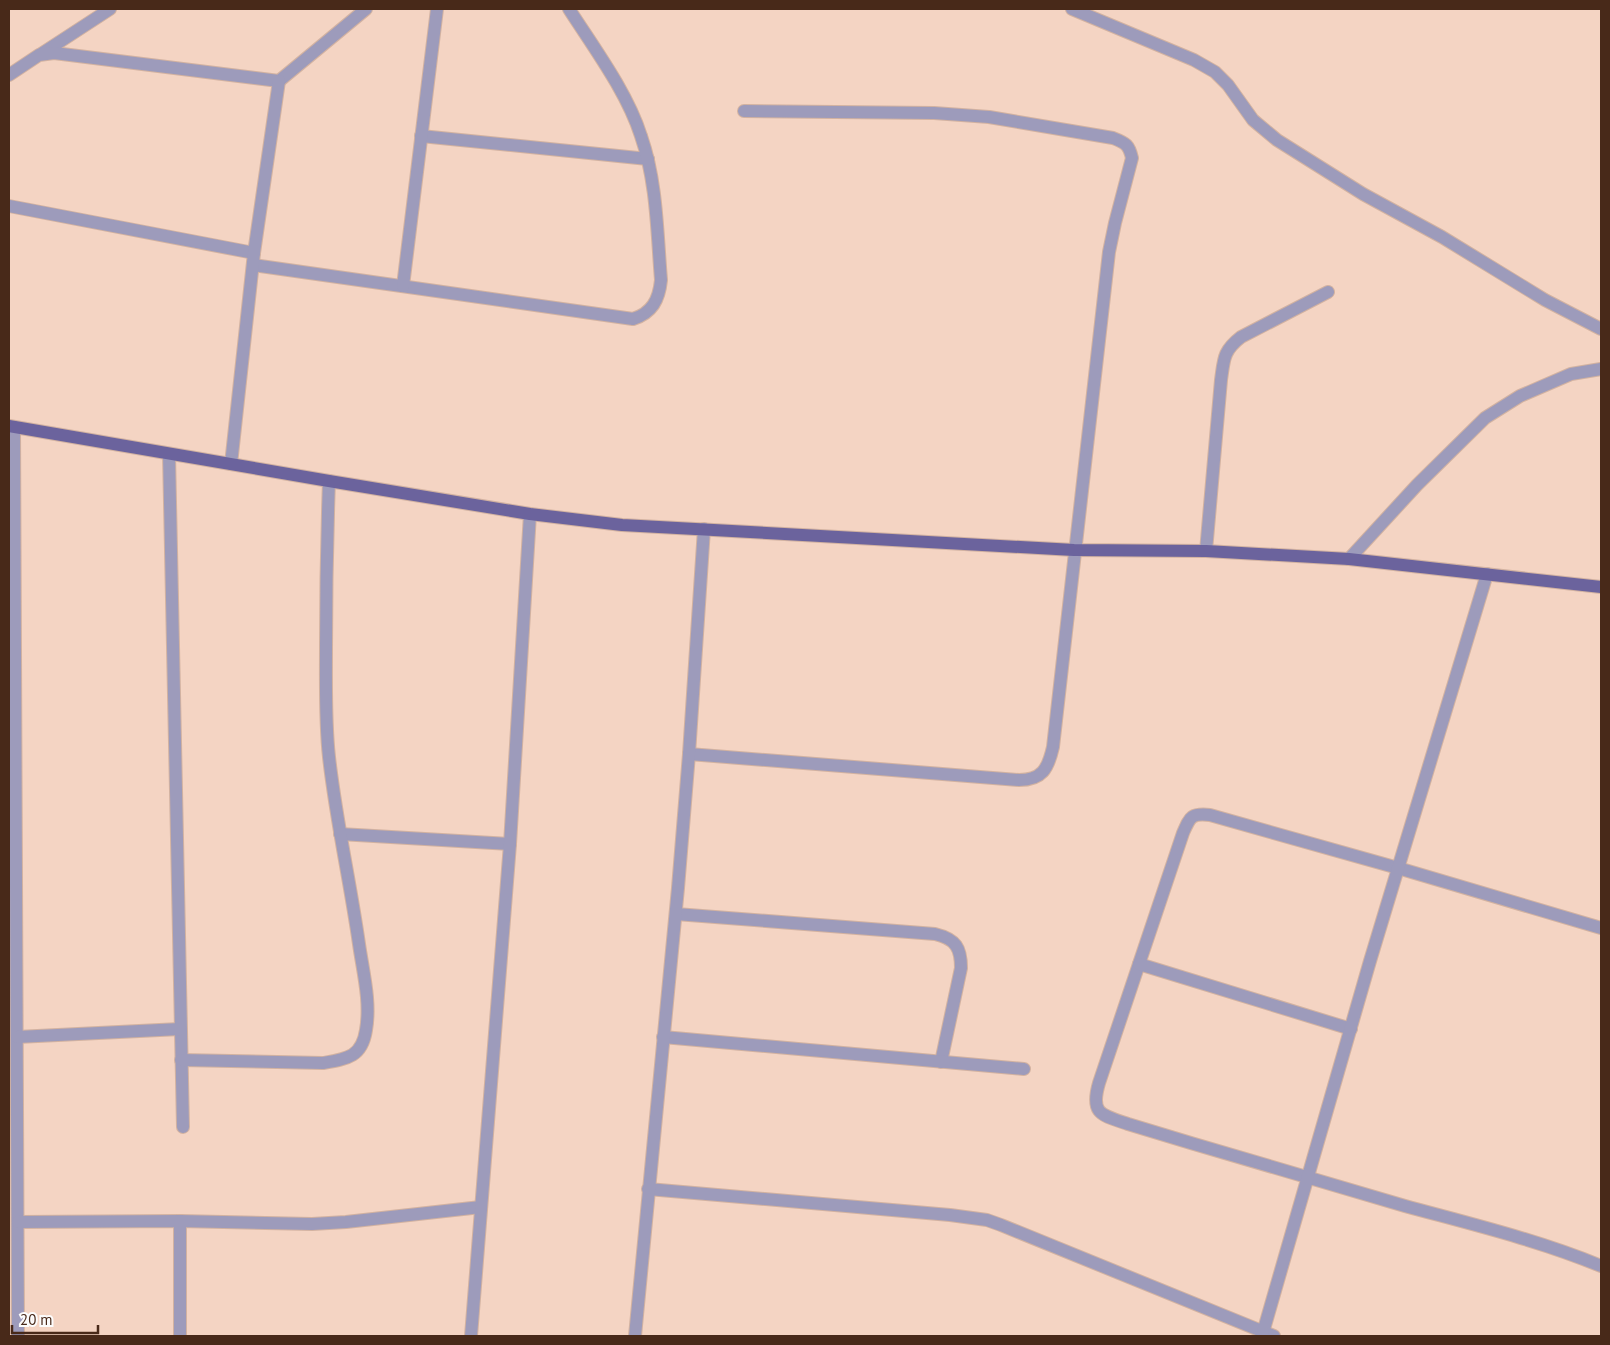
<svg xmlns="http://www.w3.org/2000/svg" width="1610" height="1345" font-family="'PT Sans',sans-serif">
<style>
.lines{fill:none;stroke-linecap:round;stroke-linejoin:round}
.minor-casing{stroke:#d2b2a1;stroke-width:14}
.primary-casing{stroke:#d2b2a1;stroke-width:14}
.minor{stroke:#9d9bbb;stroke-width:12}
.primary{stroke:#6b639d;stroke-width:12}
</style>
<rect width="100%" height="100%" fill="#f4d4c3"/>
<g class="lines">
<g class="minor-casing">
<g id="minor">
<polyline points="1072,9 1194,60 1215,72 1228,85 1253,120 1277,140 1363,194 1442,237 1545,300 1601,329"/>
<polyline points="41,54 110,9"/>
<polyline points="9,75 39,55 54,53 279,81 366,9"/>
<polyline points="421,136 648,159"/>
<polyline points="9,206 254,253"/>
<path d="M253,265l380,54c19,-6 26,-19 28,-39 -4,-48 -4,-98 -20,-144 -14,-44 -47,-88 -72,-127"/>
<polyline points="403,286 437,9"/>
<polyline points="14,427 18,1336"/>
<polyline points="169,454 183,1127"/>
<polyline points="231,464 254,253 279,81"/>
<path d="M1206,551l15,-171c3,-21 2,-29 20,-43l87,-45"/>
<polyline points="1349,559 1417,485 1485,418 1520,396 1571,374 1601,369"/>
<path d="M689,754l330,26c23,0 29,-11 34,-33l56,-495 6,-29 17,-65c-3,-13 -6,-15 -19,-20l-124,-21 -55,-4 -190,-2"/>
<polyline points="340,834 510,844"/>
<path d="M676,914l259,20c21,5 26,14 26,34l-20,94"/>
<path d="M1601,928l-203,-60 -188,-53c-19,-2 -20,2 -27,18l-84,250c-9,31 2,32 29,41 92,28 184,55 277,82 66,18 133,34 196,60"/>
<polyline points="1139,964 1351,1029"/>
<polyline points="17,1037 180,1029"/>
<polyline points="663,1037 1024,1069"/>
<path d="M181,1060l142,3c24,-4 39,-6 43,-33 5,-28 -3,-58 -7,-86 -9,-63 -23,-124 -30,-187 -4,-36 -3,-73 -3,-109 0,-56 1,-111 3,-167"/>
<polyline points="648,1189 950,1215 987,1220 1001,1225 1274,1336"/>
<polyline points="18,1222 180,1221 312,1224 346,1222 481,1207"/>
<polyline points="180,1336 180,1221"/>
<polyline points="471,1336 510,844 530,514"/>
<polyline points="635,1336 678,888 689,754 704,529"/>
<polyline points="1262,1336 1370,961 1487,574"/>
</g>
</g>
<g class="primary-casing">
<polyline id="primary" points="9,426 329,481 530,514 622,525 1074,550 1206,551 1349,559 1601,587"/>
</g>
<use href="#minor" class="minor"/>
<use href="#primary" class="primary"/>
</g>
<rect width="1610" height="1345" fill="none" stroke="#482919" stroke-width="20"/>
<path d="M12 1325v8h86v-8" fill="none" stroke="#482919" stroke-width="2.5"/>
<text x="20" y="1325" font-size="15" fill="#482919" stroke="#fcfcfc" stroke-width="4" paint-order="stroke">20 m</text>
</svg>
